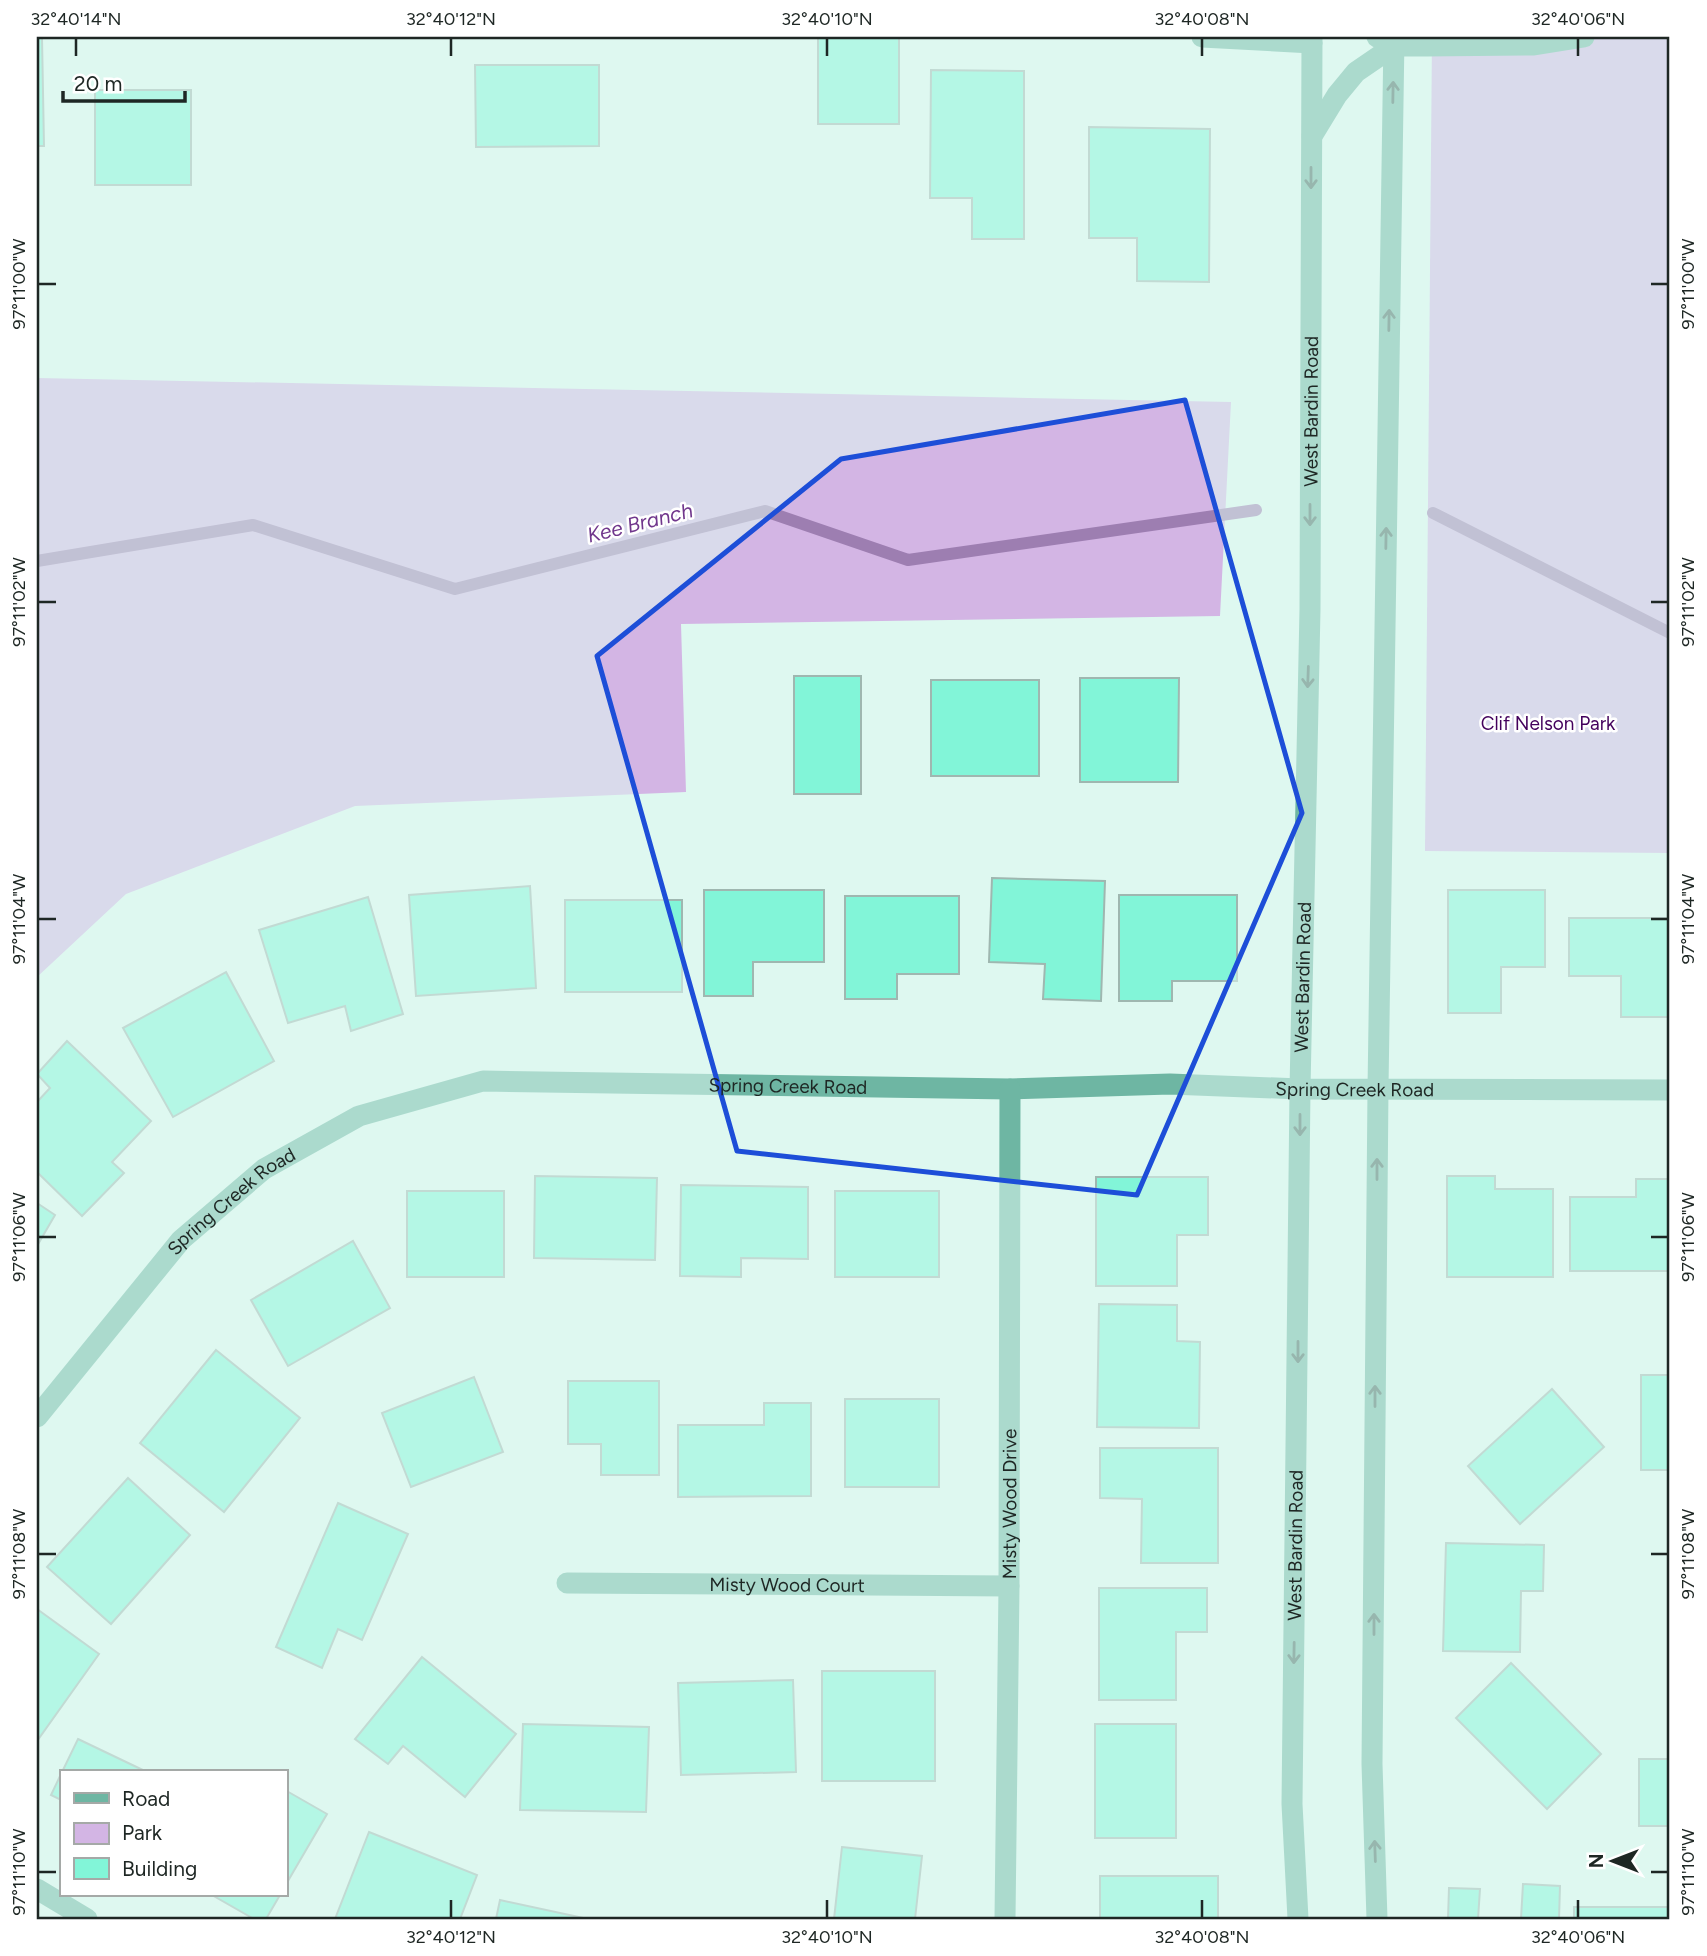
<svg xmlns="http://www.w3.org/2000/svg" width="1707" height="1956" font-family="Figtree,sans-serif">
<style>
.green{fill:#d3b5e4}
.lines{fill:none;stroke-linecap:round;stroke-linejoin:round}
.stream{stroke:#9d7eb1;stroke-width:12}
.building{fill:#82f5d8;stroke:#9fb7b0;stroke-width:2}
.minor{stroke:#6eb6a3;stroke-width:21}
.oneway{stroke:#42675d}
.marked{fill:none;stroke:#1d4ed8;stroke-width:5;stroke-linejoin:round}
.ticks{fill:none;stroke:#1e2724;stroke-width:2.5}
.labels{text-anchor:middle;stroke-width:5;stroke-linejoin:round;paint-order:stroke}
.street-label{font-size:19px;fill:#1e2724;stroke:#fff}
.park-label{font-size:19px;fill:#43005c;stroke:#fff}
.water-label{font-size:21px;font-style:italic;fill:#70368c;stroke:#fff}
.neatline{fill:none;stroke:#1e2724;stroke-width:2.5}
.ticks-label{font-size:18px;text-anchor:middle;fill:#1e2724}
</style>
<rect width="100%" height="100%" fill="#def8f0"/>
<g class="green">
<polygon points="1432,37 1670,37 1670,853 1425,851"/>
<polygon points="37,378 1231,402 1220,616 681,624 686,792 355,806 126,894 37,977"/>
</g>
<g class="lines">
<g class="stream">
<polyline points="1433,513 1670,633"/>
<polyline points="37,561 253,525 455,589 765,511 908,560 1256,510"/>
</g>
</g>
<g class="building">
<rect x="818" y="37" width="81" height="87"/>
<polygon points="37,38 42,38 44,146 37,146"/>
<polygon points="475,65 599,65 599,146 476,147"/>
<polygon points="931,70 1024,71 1024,239 972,239 972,198 930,198"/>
<rect x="95" y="90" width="96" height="95"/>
<polygon points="1089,127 1210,129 1209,282 1137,281 1137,238 1089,238"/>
<rect x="794" y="676" width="67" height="118"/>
<polygon points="1080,678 1179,678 1178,782 1080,782"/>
<rect x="931" y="680" width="108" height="96"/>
<polygon points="992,878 1105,881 1101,1001 1043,999 1045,964 989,962"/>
<polygon points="530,886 536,988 416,996 409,895"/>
<polygon points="704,890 824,890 824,962 753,962 753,996 704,996"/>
<polygon points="1448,890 1545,890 1545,967 1501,967 1501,1013 1448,1013"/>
<polygon points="1119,895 1237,895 1237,981 1172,981 1172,1001 1119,1001"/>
<polygon points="845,896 959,896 959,974 897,974 897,999 845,999"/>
<polygon points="368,897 403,1014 351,1031 345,1006 288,1023 259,930"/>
<rect x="565" y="900" width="117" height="92"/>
<polygon points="1569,918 1670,918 1670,1017 1621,1017 1621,976 1569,976"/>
<polygon points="226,972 274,1061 173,1117 123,1028"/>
<polygon points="67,1041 151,1121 112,1162 124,1173 82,1216 37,1172 37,1102 50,1088 37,1074"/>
<polygon points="535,1176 657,1178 655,1260 534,1258"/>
<polygon points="1447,1176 1495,1176 1495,1189 1553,1189 1553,1277 1447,1277"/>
<polygon points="1096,1177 1208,1177 1208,1235 1177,1235 1177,1286 1096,1286"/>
<polygon points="1636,1179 1670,1179 1670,1271 1570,1271 1570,1197 1636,1197"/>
<polygon points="681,1185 808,1187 808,1259 741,1258 741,1277 680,1276"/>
<rect x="407" y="1191" width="97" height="86"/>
<rect x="835" y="1191" width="104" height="86"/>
<polygon points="37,1203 55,1215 37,1246"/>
<polygon points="353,1241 390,1308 288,1366 251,1300"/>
<polygon points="1099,1304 1177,1305 1177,1341 1200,1342 1199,1428 1097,1427"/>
<polygon points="216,1350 300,1418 224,1512 140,1443"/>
<rect x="1641" y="1375" width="29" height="95"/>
<polygon points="474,1377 503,1452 411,1487 382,1413"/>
<polygon points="568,1381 659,1381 659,1475 601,1475 601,1444 568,1444"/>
<polygon points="1552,1389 1604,1447 1520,1524 1468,1466"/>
<rect x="845" y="1399" width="94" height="88"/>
<polygon points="764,1403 811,1403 811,1496 678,1497 678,1425 764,1425"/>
<polygon points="1100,1448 1218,1448 1218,1563 1141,1563 1142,1499 1100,1498"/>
<polygon points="128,1478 190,1535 111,1624 47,1567"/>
<polygon points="338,1503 408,1534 362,1640 338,1629 322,1668 276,1647"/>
<polygon points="1446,1543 1544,1545 1543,1591 1521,1591 1520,1652 1443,1651"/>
<polygon points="1099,1588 1207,1588 1207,1632 1176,1632 1176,1700 1099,1700"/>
<polygon points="37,1609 99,1654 37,1741"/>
<polygon points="422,1657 516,1734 465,1797 403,1746 388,1764 355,1739"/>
<polygon points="1511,1663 1601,1754 1547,1809 1456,1718"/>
<rect x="822" y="1671" width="113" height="110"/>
<polygon points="793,1680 796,1772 681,1775 678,1683"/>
<polygon points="523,1724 649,1727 646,1812 520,1810"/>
<rect x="1095" y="1724" width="81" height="114"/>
<polygon points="78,1739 147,1772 62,1772"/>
<rect x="1639" y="1759" width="31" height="67"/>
<polygon points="61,1774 61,1800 51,1795"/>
<polygon points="285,1790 327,1814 285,1886"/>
<polygon points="369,1832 477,1875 460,1919 335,1919"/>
<polygon points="842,1847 922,1856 915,1919 834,1919"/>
<rect x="1100" y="1876" width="118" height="43"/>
<polygon points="1523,1884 1560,1886 1559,1919 1521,1919"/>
<polygon points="1449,1888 1480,1889 1478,1919 1448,1919"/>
<polygon points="212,1895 280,1895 266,1919 254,1919"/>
<polygon points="500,1900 588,1919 496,1919"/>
<rect x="1574" y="1907" width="96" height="12"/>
</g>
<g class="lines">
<g class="minor">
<polyline points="1202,37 1312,43"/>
<polyline points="1377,37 1394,46 1426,46 1534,45 1584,37"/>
<polyline points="1312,136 1337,95 1356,72 1394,46"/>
<path id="s1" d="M37,1417l144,-177 83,-71 95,-53 124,-35 527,8 160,-5 130,5 370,1"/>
<path id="s2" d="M567,1583l442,3"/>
<polyline points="37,1889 87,1919"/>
<path id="s3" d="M1005,1919l4,-333 1,-497"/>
<path id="s4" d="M1298,1919l-6,-115 8,-715 10,-480 2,-572"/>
<polyline points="1377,1919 1372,1764 1378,1088 1394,37"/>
</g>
</g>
<defs><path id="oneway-shaft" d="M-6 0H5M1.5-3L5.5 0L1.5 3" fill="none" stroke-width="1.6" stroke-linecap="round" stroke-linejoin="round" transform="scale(1.75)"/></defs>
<g class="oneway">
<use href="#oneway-shaft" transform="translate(1393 92) rotate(-89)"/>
<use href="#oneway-shaft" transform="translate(1311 178) rotate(90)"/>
<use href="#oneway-shaft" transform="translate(1389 320) rotate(-89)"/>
<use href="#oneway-shaft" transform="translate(1310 515) rotate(90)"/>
<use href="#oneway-shaft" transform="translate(1386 538) rotate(-89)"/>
<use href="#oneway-shaft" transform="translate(1308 677) rotate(92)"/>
<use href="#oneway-shaft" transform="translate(1300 1125) rotate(90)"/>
<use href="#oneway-shaft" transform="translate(1377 1169) rotate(-90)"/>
<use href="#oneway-shaft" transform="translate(1298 1352) rotate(90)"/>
<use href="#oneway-shaft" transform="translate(1375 1396) rotate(-90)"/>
<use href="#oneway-shaft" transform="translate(1374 1624) rotate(-90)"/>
<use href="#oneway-shaft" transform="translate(1294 1653) rotate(91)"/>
<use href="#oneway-shaft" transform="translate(1375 1851) rotate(-92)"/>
</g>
<path d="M0 0H1707V1956H0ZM1185,400l117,413 -165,382 -400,-44 -140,-495 244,-197z" fill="#def8f0" fill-opacity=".55" fill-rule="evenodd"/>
<path class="marked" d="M1185,400l117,413 -165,382 -400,-44 -140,-495 244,-197z"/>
<path class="ticks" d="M76,38v18M451,38v18M827,38v18M1202,38v18M1578,38v18M38,284h18M1651,284h17M38,602h18M1651,602h17M38,919h18M1651,919h17M38,1237h18M1651,1237h17M38,1554h18M1651,1554h17M38,1872h18M1651,1872h17M451,1900v18M827,1900v18M1202,1900v18M1578,1900v18"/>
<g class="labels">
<g class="street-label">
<text dy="7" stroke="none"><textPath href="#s4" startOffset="1508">West Bardin Road</textPath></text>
<text dy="7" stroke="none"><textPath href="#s4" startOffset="942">West Bardin Road</textPath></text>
<text dy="7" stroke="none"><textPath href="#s1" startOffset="880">Spring Creek Road</textPath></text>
<text dy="7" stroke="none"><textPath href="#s1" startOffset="1447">Spring Creek Road</textPath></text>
<text dy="7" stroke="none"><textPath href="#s1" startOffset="292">Spring Creek Road</textPath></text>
<text dy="7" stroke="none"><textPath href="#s3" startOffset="415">Misty Wood Drive</textPath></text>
<text dy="7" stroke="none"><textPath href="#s4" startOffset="374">West Bardin Road</textPath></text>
<text dy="7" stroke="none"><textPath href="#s2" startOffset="220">Misty Wood Court</textPath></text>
</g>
<g class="park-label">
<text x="1548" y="730">Clif Nelson Park</text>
</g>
<g class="water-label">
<text transform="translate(640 523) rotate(-14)" y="7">Kee Branch</text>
</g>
</g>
<rect width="1707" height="1956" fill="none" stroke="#ffffff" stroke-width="77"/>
<rect x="60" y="1770" width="228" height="126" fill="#ffffff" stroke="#a5a9a7" stroke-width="2"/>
<rect x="74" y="1793" width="35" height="10" fill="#6eb6a3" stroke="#a5a9a7" stroke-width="2"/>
<text x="122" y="1806" font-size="21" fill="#1e2724">Road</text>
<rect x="74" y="1823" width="35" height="21" fill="#d3b5e4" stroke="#a5a9a7" stroke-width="2"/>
<text x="122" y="1840" font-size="21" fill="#1e2724">Park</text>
<rect x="74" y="1858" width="35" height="21" fill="#82f5d8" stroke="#a5a9a7" stroke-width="2"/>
<text x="122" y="1876" font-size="21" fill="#1e2724">Building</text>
<g transform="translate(1613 1861) rotate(270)" stroke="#ffffff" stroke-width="5" paint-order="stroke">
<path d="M0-5L12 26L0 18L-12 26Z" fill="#1e2724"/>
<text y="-10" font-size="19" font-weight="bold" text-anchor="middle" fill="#1e2724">N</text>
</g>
<path d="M63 91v10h122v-10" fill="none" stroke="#1e2724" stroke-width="3.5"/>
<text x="74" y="91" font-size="21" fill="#1e2724" stroke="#ffffff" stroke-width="5" paint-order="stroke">20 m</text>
<rect x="38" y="38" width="1630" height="1880" class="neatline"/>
<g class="ticks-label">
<text x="76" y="25">32°40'14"N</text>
<text x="451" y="25">32°40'12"N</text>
<text x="827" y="25">32°40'10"N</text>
<text x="1202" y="25">32°40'08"N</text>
<text x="1578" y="25">32°40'06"N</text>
<text transform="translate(1688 284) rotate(-90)" y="6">97°11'00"W</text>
<text transform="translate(19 284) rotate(-90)" y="6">97°11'00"W</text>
<text transform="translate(1688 602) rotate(-90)" y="6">97°11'02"W</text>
<text transform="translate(19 602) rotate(-90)" y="6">97°11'02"W</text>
<text transform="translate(1688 919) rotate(-90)" y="6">97°11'04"W</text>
<text transform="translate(19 919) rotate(-90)" y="6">97°11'04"W</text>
<text transform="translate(1688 1237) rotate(-90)" y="6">97°11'06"W</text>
<text transform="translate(19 1237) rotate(-90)" y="6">97°11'06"W</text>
<text transform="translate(1688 1554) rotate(-90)" y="6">97°11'08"W</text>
<text transform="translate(19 1554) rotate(-90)" y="6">97°11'08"W</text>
<text transform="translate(1688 1872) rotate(-90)" y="6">97°11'10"W</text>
<text transform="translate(19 1872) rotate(-90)" y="6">97°11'10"W</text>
<text x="451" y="1943">32°40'12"N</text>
<text x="827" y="1943">32°40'10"N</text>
<text x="1202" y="1943">32°40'08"N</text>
<text x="1578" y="1943">32°40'06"N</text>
</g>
</svg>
